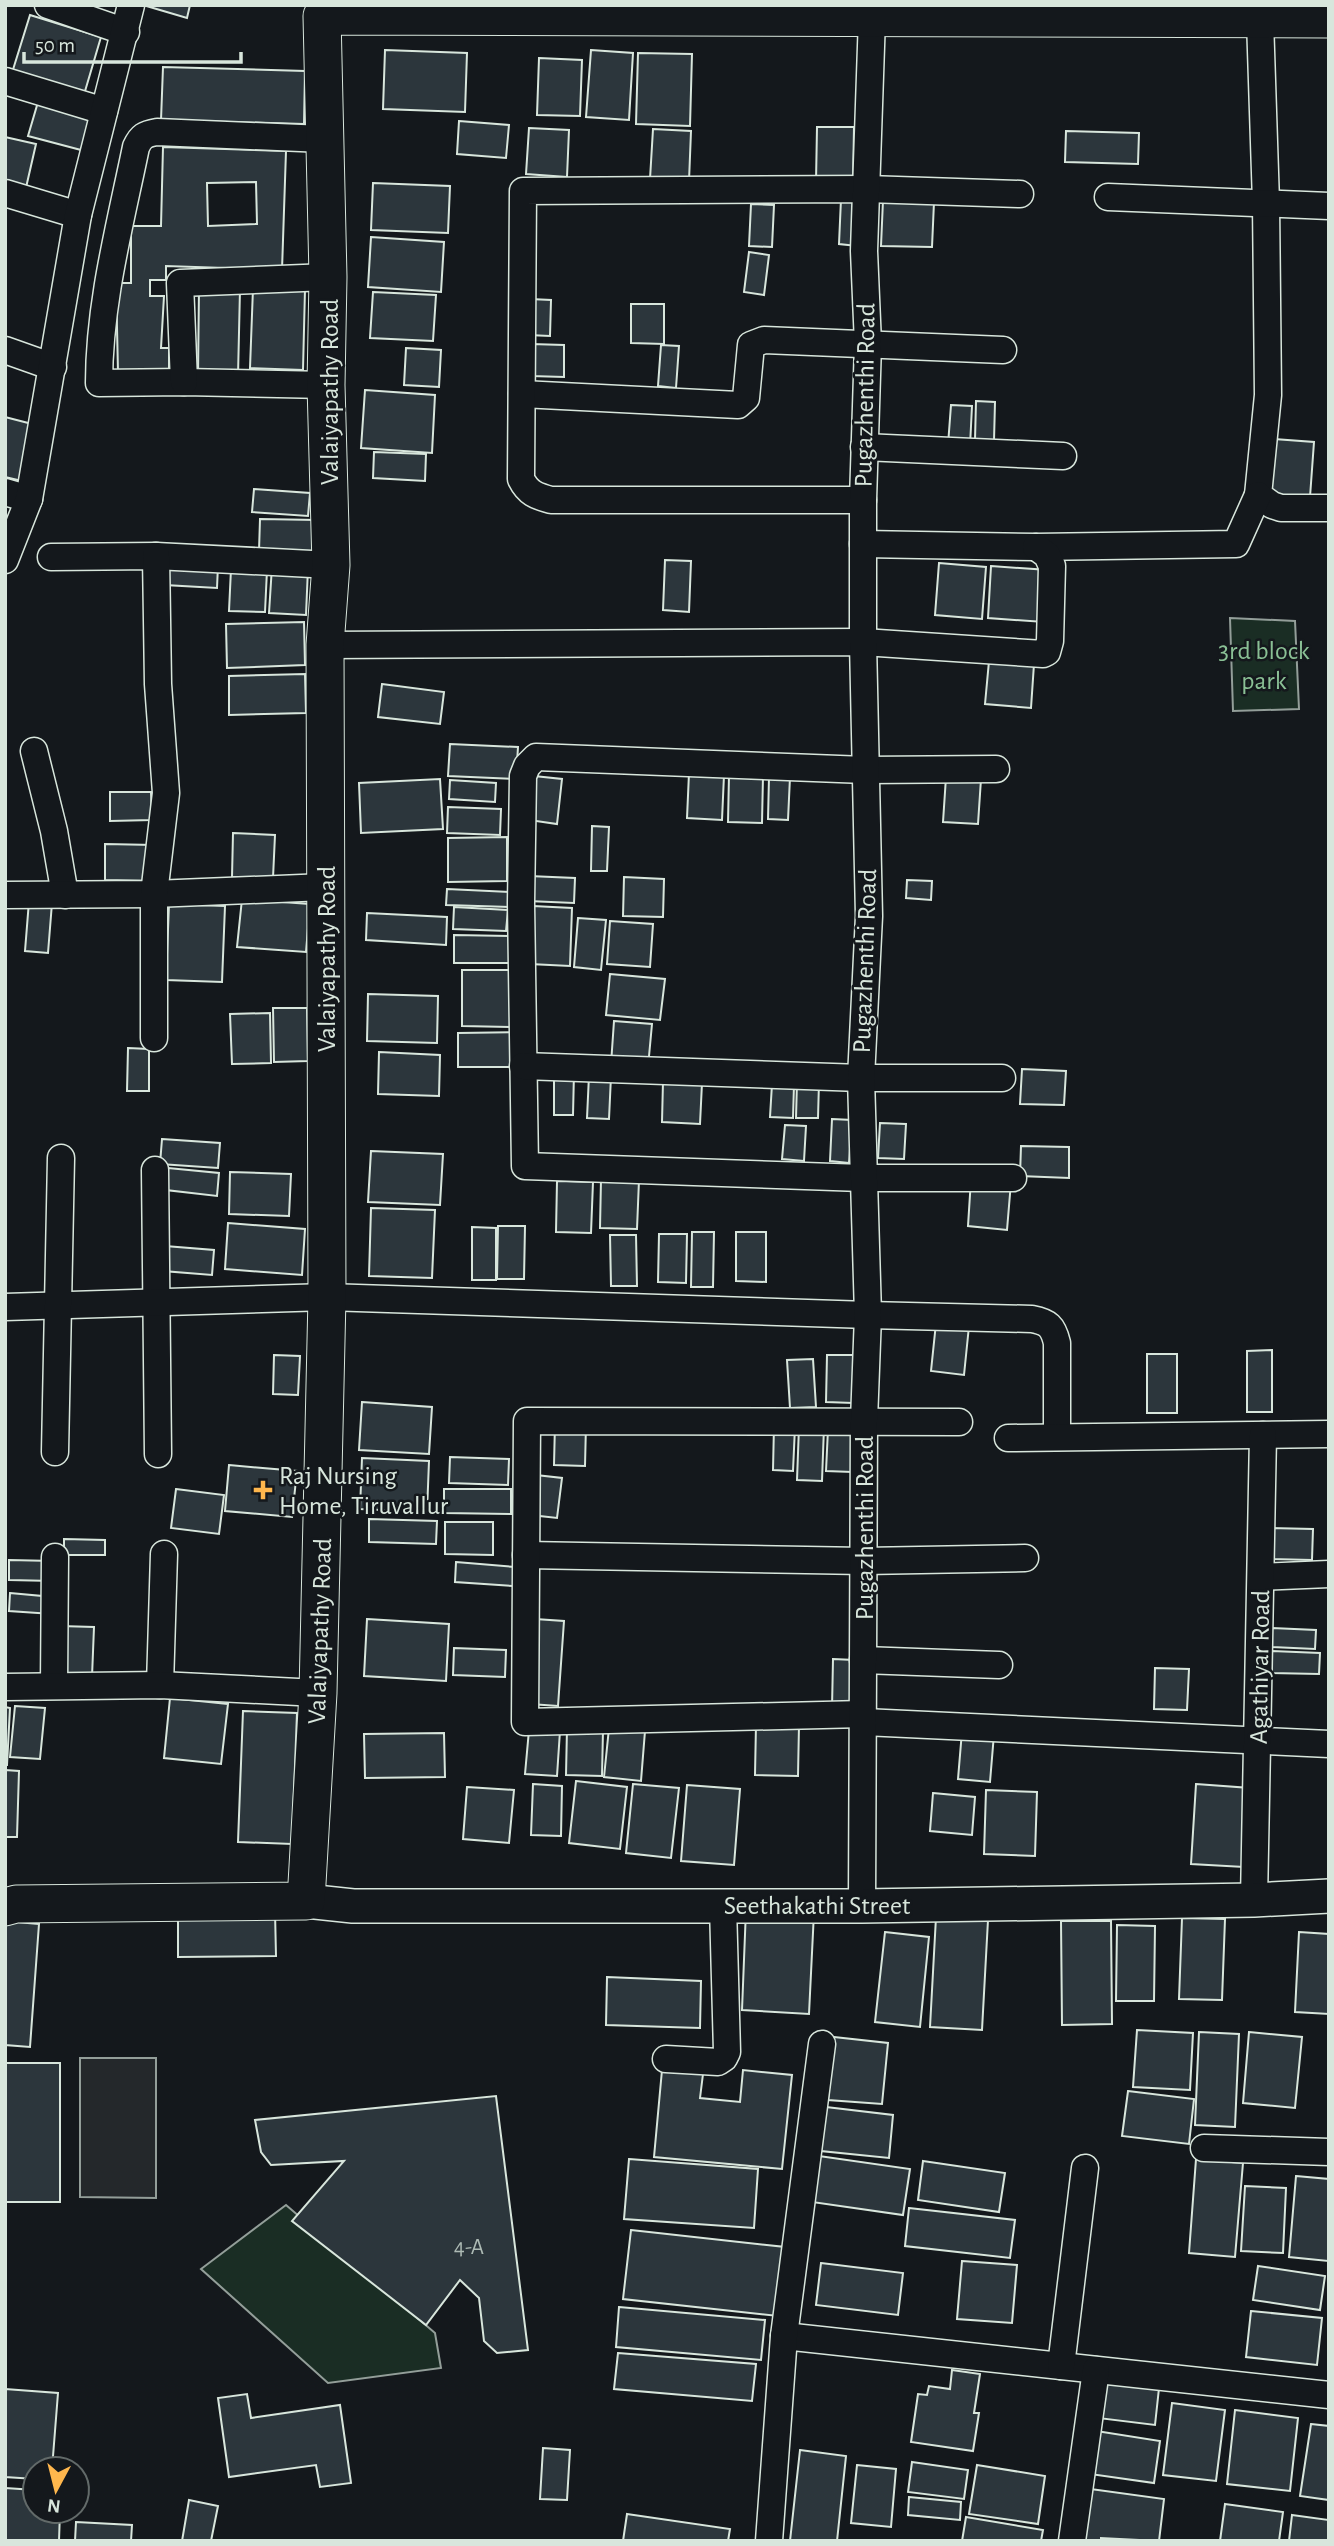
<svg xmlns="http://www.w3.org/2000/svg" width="1334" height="2546" font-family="'Alegreya Sans',sans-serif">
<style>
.green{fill:#1a2d24;stroke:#939e99;stroke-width:2}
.parking{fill:#24282b;stroke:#939e99;stroke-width:2}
.building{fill:#2c363c;stroke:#d8e6dc;stroke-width:2;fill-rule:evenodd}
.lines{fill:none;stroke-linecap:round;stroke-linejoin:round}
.minor-casing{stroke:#d8e6dc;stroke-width:29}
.tertiary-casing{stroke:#d8e6dc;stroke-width:36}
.secondary-casing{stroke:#d8e6dc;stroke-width:39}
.minor{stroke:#14181c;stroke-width:26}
.tertiary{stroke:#14181c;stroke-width:33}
.secondary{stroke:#14181c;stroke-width:37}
.poi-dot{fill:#ffb74d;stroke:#14181c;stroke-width:2.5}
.labels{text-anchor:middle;stroke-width:5;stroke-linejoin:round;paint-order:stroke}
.number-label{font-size:23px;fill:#adbab4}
.street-label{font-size:26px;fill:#d8e6dc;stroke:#14181c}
.park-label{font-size:26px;fill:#8ac095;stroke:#14181c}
.poi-label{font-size:26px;fill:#d8e6dc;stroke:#14181c;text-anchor:start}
</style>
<rect width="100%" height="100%" fill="#14181c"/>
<g class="green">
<polygon points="1230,618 1295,621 1299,709 1233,711"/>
<polygon points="286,2205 435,2333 441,2368 328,2383 201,2269"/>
</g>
<polygon class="parking" points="80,2058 156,2058 156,2198 80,2197"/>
<g class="building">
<polygon points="143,5 190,5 187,18"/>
<polygon points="30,15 101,37 83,98 11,76"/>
<polygon points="385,50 467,53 465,112 383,109"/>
<polygon points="591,50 633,53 629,120 586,117"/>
<polygon points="638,53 692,54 690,126 636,124"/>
<polygon points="539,58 582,60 580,116 537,115"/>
<polygon points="163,67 305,71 304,124 161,120"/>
<polygon points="38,102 91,117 81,150 28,136"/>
<polygon points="459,121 509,125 506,158 457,154"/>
<polygon points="817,127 854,127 853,182 816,182"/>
<polygon points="529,128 569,130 567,177 526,174"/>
<polygon points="653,129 691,131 689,181 650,179"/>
<polygon points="1066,131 1139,133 1138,164 1065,162"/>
<polygon points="5,137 36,144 25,192 5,187"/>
<path d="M163,147l123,4 -4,119 -116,-4v14h-16v16h14l-3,52h8v25l-51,-1 -2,-89h15v-57h30zM256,182l1,42 -49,2 -1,-43z"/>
<polygon points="373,183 450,186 448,233 371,230"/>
<polygon points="841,199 860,200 857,246 839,244"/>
<polygon points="883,200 934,202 932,247 881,246"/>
<polygon points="751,204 774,205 772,247 749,246"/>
<polygon points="371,237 444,242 441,292 368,287"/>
<polygon points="749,252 769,255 764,295 744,292"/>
<polygon points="199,288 240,289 238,376 198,375"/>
<polygon points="253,288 305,289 303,370 250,368"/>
<polygon points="373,292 436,295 433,341 370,338"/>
<polygon points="530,299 551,300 550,336 528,335"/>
<polygon points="631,304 664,304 664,344 631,343"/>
<polygon points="531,344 564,345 564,377 531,376"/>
<polygon points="661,345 679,346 676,388 658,386"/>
<polygon points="406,348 441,350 439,387 404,385"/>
<polygon points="365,390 435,395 432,453 361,448"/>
<polygon points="976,401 995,402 994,441 975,440"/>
<polygon points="951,405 972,406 970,446 948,445"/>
<polygon points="5,417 36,425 22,481 5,477"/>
<polygon points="1274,439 1314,442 1310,497 1271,494"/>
<polygon points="374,452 426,454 425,481 373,478"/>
<polygon points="254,489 310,493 308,516 252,512"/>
<polygon points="260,519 317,520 316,552 259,551"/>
<polygon points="665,560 691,561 689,612 663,610"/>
<polygon points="167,562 218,565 217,588 165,585"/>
<polygon points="939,563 986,567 982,619 935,615"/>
<polygon points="272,566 308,568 306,615 269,613"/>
<polygon points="991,566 1048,570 1044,622 988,618"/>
<polygon points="231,569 267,570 265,612 229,611"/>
<polygon points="304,622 305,665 227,668 226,624"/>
<polygon points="989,661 1034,664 1031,708 985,704"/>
<polygon points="305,674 306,713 229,715 229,676"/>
<polygon points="382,684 444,692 440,724 378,717"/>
<polygon points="450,744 518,747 516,779 448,776"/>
<polygon points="689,773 724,775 722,820 687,818"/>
<polygon points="729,775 763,776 762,823 728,822"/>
<polygon points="534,776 562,779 557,824 529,820"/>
<polygon points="769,777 790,777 788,820 768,819"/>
<polygon points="946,777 981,779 978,824 943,822"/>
<polygon points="440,779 443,829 361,833 359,783"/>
<polygon points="450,780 496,783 495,802 449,799"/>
<polygon points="110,792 151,792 152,820 110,821"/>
<polygon points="448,807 501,809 500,835 447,833"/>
<polygon points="592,826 609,827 607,871 591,871"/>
<polygon points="233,833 275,835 273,878 232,877"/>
<polygon points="507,837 507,881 448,882 448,838"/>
<polygon points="105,844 154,845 153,881 105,880"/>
<polygon points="529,876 575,878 574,903 528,901"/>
<polygon points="624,877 664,879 663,917 623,916"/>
<polygon points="907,880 932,881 931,900 906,898"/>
<polygon points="447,889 511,892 510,907 446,905"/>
<polygon points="242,899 310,904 306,952 237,947"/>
<polygon points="29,901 52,903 48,953 25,951"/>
<polygon points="169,904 225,906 222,982 166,980"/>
<polygon points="533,906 572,908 570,966 530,964"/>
<polygon points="454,907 508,910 506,931 453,929"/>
<polygon points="367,913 447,917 446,945 366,940"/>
<polygon points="578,918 606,920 601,970 574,967"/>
<polygon points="610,921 653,924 650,967 607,964"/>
<polygon points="454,935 512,936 511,963 454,963"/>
<polygon points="462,970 513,970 513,1027 462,1026"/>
<polygon points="610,974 665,979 660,1020 606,1015"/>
<polygon points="368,994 438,996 437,1043 367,1041"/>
<polygon points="273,1008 307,1008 308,1061 274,1062"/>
<polygon points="270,1013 271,1063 232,1064 230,1014"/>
<polygon points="614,1021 652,1024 648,1067 611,1064"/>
<polygon points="518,1032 519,1067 458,1067 458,1033"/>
<polygon points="128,1048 149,1049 149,1091 127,1091"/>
<polygon points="379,1052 440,1055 439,1096 378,1094"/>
<polygon points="1022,1069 1066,1071 1064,1105 1020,1104"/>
<polygon points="554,1072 574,1072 573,1115 554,1115"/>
<polygon points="589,1075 611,1076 609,1119 587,1118"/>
<polygon points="663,1081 702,1083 700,1124 662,1122"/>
<polygon points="797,1081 819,1082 818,1118 796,1118"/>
<polygon points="772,1084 794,1085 793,1118 770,1117"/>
<polygon points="832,1119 852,1120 849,1163 830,1161"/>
<polygon points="880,1123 906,1124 904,1159 878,1158"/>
<polygon points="785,1125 806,1126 804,1161 782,1159"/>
<polygon points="162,1139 220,1143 218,1168 160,1164"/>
<polygon points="1021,1146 1069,1147 1069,1178 1020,1176"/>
<polygon points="371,1151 443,1154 440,1205 368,1202"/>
<polygon points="168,1168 219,1173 217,1196 166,1190"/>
<polygon points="230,1172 291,1174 289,1216 229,1214"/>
<polygon points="601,1179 639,1180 637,1229 600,1228"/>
<polygon points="971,1179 1011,1182 1007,1230 968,1226"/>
<polygon points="557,1181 593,1182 591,1233 556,1232"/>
<polygon points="371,1208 435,1210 432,1278 369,1276"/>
<polygon points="228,1223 305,1229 302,1275 225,1269"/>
<polygon points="498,1226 525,1226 524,1279 497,1279"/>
<polygon points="472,1227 496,1228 496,1280 472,1280"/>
<polygon points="692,1232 714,1232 713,1287 691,1287"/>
<polygon points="736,1232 766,1232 766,1282 736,1281"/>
<polygon points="659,1234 687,1234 686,1283 658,1282"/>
<polygon points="610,1235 636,1235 637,1286 611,1286"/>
<polygon points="165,1246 214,1250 212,1275 163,1271"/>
<polygon points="936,1323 969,1326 964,1375 931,1371"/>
<polygon points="1272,1350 1272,1412 1247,1412 1247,1351"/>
<rect x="1147" y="1354" width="30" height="59"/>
<polygon points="274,1355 300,1356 298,1395 273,1394"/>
<polygon points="827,1355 853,1355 853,1403 826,1402"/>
<polygon points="813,1359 816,1407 790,1408 787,1360"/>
<polygon points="362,1402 432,1407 429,1454 359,1450"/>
<polygon points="555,1423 586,1424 585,1466 554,1465"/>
<polygon points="774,1425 795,1427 793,1471 773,1470"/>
<polygon points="799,1426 824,1427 822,1481 797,1480"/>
<polygon points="828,1429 854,1430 852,1472 826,1471"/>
<polygon points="450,1457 509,1459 508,1485 449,1483"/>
<polygon points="362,1458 429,1461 427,1512 360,1509"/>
<polygon points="229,1465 297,1471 292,1517 225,1511"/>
<polygon points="536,1475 562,1478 557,1518 531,1515"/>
<polygon points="176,1489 224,1495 219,1534 171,1528"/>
<polygon points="444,1489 511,1489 511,1514 444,1513"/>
<polygon points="369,1519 437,1521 436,1544 369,1542"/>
<polygon points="445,1522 493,1522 493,1555 445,1554"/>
<polygon points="1270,1528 1313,1529 1312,1560 1270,1559"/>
<polygon points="64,1539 105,1540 105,1555 64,1555"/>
<polygon points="9,1560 53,1561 53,1581 9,1580"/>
<polygon points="456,1562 515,1567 513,1586 455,1582"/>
<polygon points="10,1593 53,1597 52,1614 9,1611"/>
<polygon points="367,1619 449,1624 446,1681 364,1676"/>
<polygon points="535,1619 564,1621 558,1706 530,1704"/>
<polygon points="60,1626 94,1627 92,1677 57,1676"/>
<polygon points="1272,1628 1316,1630 1315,1649 1272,1647"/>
<polygon points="454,1648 506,1650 505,1677 453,1675"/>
<polygon points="1272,1651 1320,1653 1319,1674 1271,1673"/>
<polygon points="833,1659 854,1660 853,1708 832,1708"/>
<polygon points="1155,1668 1189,1669 1187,1710 1154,1709"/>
<polygon points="170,1698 228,1704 221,1764 164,1758"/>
<polygon points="15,1706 45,1708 40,1759 10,1757"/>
<polygon points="5,1707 10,1708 7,1765 5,1765"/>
<polygon points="243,1711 297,1713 292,1844 238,1842"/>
<polygon points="756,1724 799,1725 798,1776 755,1775"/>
<polygon points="567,1728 603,1730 602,1776 566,1775"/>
<polygon points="609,1728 645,1731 641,1781 604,1777"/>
<polygon points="529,1730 560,1731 557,1776 525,1774"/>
<polygon points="962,1731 994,1734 990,1782 958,1779"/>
<polygon points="444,1733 445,1777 365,1778 364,1734"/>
<polygon points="5,1770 19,1771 17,1837 5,1837"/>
<polygon points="576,1781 627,1787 620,1849 569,1843"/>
<polygon points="533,1784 562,1786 561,1836 531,1835"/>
<polygon points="633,1784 679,1788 671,1858 626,1853"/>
<polygon points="1196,1784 1250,1788 1244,1867 1191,1864"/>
<polygon points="687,1785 740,1789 734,1865 681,1861"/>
<polygon points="467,1787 514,1790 509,1843 463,1839"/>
<polygon points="986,1790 1037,1792 1035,1856 984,1854"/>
<polygon points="933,1793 975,1797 972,1835 930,1831"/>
<polygon points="746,1909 814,1912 809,2014 742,2010"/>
<polygon points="178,1911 275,1911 276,1956 178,1957"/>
<polygon points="936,1917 988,1920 982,2030 930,2027"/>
<polygon points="1182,1918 1225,1919 1222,2000 1179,1999"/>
<polygon points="5,1921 39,1924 30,2047 5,2045"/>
<polygon points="1061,1921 1111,1921 1112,2024 1062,2025"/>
<polygon points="1117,1925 1155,1926 1154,2001 1116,2001"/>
<polygon points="885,1932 929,1937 920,2027 875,2022"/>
<polygon points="1299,1932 1329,1934 1329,2014 1295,2012"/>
<polygon points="607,1977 701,1981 700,2028 606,2025"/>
<polygon points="1137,2030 1193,2033 1190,2090 1133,2087"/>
<polygon points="1199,2032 1239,2034 1235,2127 1195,2125"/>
<polygon points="1249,2032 1302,2037 1295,2108 1243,2103"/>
<polygon points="834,2037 888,2043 882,2104 828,2100"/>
<rect x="5" y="2063" width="55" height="139"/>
<polygon points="662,2070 703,2074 700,2098 740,2102 743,2070 792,2075 782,2169 654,2157"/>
<polygon points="1128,2091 1194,2099 1189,2144 1122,2136"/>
<polygon points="496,2096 528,2350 497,2353 484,2341 479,2298 460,2280 426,2325 292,2221 344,2161 271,2165 261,2152 255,2120"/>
<polygon points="826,2107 893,2115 889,2158 821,2151"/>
<polygon points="812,2155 910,2169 903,2215 805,2201"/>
<polygon points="629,2159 758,2169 754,2228 624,2219"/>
<polygon points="1196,2159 1243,2163 1235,2257 1189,2253"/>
<polygon points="923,2161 1005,2173 999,2212 918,2200"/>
<polygon points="1296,2176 1329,2179 1328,2261 1289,2257"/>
<polygon points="1245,2186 1286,2188 1283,2253 1241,2251"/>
<polygon points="909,2208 1015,2220 1010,2258 905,2246"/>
<polygon points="631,2230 785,2247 778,2316 623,2299"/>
<polygon points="962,2261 1017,2265 1012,2323 957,2319"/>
<polygon points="821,2263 903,2273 898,2315 816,2305"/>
<polygon points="1258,2266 1325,2276 1320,2310 1253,2300"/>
<polygon points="619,2307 765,2320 761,2360 616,2347"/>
<polygon points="1251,2311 1322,2318 1317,2365 1246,2357"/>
<polygon points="618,2353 756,2364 752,2401 614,2389"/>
<polygon points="952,2370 980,2374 974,2413 979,2413 973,2451 911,2442 918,2394 927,2395 929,2386 950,2389"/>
<polygon points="1102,2381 1159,2388 1155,2425 1098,2418"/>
<polygon points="5,2389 58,2393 52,2469 35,2469 35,2479 5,2477"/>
<polygon points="247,2394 251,2418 340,2405 351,2483 320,2487 316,2465 229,2477 218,2398"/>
<polygon points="1172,2403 1225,2410 1216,2481 1163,2475"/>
<polygon points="1235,2410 1298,2418 1290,2491 1227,2484"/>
<polygon points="1311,2424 1329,2426 1329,2500 1300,2496"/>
<polygon points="1090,2430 1160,2441 1154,2483 1083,2473"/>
<polygon points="543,2448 570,2450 567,2500 540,2499"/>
<polygon points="800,2450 846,2456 837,2541 790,2541"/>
<polygon points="912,2462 968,2470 964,2499 908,2492"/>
<polygon points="857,2465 896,2469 891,2527 851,2523"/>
<polygon points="977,2465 1045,2476 1038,2524 969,2514"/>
<polygon points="1076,2487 1164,2499 1159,2541 1101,2538 1101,2541 1069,2541"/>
<polygon points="5,2488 35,2490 35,2511 60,2511 59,2541 5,2541"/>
<polygon points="909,2497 961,2502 960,2520 908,2515"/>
<polygon points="189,2500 218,2506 211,2541 182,2541"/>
<polygon points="1225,2504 1283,2512 1279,2541 1220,2541"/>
<polygon points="627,2514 730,2529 728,2541 623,2541"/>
<polygon points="1292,2515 1329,2520 1329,2541 1289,2541"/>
<polygon points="966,2517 1043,2530 1041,2541 962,2541"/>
<polygon points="76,2522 132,2525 131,2541 75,2541"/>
</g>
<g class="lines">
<g class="minor-casing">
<g id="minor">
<polyline points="48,5 126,32"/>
<polyline points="1260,20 1266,203 1268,395 1258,495 1272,505 1281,508 1329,508"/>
<polyline points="5,81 104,111"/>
<path d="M324,139l-167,-7c-12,2 -16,4 -21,15 -16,78 -37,156 -37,236l85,-1 142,3"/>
<polyline points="5,193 78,215"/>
<polyline points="1108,197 1329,206"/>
<polyline points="5,350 53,367"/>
<polyline points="184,382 180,283 328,277"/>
<polyline points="522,394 738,405 746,398 751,345 764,340 1003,350"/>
<polyline points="864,447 1063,456"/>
<polyline points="5,492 29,499"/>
<path d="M863,500h-312c-15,-4 -23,-7 -30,-21l2,-288 344,-2 153,5"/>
<polyline points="863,544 1036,547 1236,544 1258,495"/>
<polyline points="51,557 156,556 331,565"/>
<polyline points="5,560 29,499 78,215 131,5"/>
<polyline points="325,645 863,642 1043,654 1047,652 1050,641 1052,566 1047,555 1036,547"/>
<polyline points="34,751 54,831 65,895"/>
<polyline points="996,769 865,770 536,757 527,766 523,776 521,903 525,1166 862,1178 1013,1178"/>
<polyline points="5,895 154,894 325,887"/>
<polyline points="154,1038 154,894 166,793 158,684 156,556"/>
<polyline points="523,1066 861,1078 1002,1078"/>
<polyline points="155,1170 158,1454"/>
<path d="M5,1307l322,-10 541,18 164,4c16,3 21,7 25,24v94"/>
<polyline points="1008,1438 1329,1434"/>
<polyline points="55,1452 61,1158"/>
<polyline points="526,1555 864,1561 1025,1558"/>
<polyline points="1261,1577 1329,1574"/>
<polyline points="863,1660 999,1665"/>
<polyline points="54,1685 55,1557"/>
<polyline points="160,1685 164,1554"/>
<polyline points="5,1687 160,1685 318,1693"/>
<polyline points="863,1714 525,1722 527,1421 959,1422"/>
<polyline points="864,1722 1329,1744"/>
<polyline points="1254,1900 1263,1435"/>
<polyline points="862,1906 864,1421 868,1315 861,1078 869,916 863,642 863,500 868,344 864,251 872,17"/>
<polyline points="666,2059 718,2062 724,2058 727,2052 723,1906"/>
<polyline points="1204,2148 1329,2152"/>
<polyline points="784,2336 1329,2395"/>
<polyline points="1061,2366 1085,2168"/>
<polyline points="769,2541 784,2336 822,2044"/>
<polyline points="1072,2541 1096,2370"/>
</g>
</g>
<g class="tertiary-casing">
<polyline id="tertiary" points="306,1901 353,1906 862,1906 1254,1900 1329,1896"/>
</g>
<g class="secondary-casing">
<polyline id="secondary" points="5,1907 16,1904 306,1901 318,1693 327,1297 325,645 331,565 326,385 328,277 322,16 1329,19"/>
</g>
<use href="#minor" class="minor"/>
<use href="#tertiary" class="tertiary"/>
<use href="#secondary" class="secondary"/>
</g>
<path class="poi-dot" d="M259.5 1479.5h7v7h7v7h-7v7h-7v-7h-7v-7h7z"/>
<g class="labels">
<g class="number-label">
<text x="469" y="2254">4-A</text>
</g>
<g class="street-label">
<text transform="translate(329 392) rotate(-90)" y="9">Valaiyapathy Road</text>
<text transform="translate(864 395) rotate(-89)" y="9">Pugazhenthi Road</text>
<text transform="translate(326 959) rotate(-90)" y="9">Valaiyapathy Road</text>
<text transform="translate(864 961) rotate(-88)" y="9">Pugazhenthi Road</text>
<text transform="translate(864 1528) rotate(-90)" y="9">Pugazhenthi Road</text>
<text transform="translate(319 1631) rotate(-88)" y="9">Valaiyapathy Road</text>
<text transform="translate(1259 1667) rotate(-89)" y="9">Agathiyar Road</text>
<text x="817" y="1914">Seethakathi Street</text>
</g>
<g class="park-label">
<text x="1264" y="659">3rd block<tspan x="1264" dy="30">park</tspan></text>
</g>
<g class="poi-label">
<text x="279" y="1484">Raj Nursing<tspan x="279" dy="30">Home, Tiruvallur</tspan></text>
</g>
</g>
<rect width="1334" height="2546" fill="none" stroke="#d8e6dc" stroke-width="14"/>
<g transform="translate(56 2490) rotate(187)"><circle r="33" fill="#14181c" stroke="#626a69" stroke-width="2"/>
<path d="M0-5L12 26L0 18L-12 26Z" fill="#ffb74d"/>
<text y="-10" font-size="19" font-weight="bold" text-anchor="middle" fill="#d8e6dc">N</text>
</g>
<path d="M24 52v10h217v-10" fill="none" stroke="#d8e6dc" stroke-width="3.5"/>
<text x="35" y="52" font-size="21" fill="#d8e6dc" stroke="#14181c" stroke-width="5" paint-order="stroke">50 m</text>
</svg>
